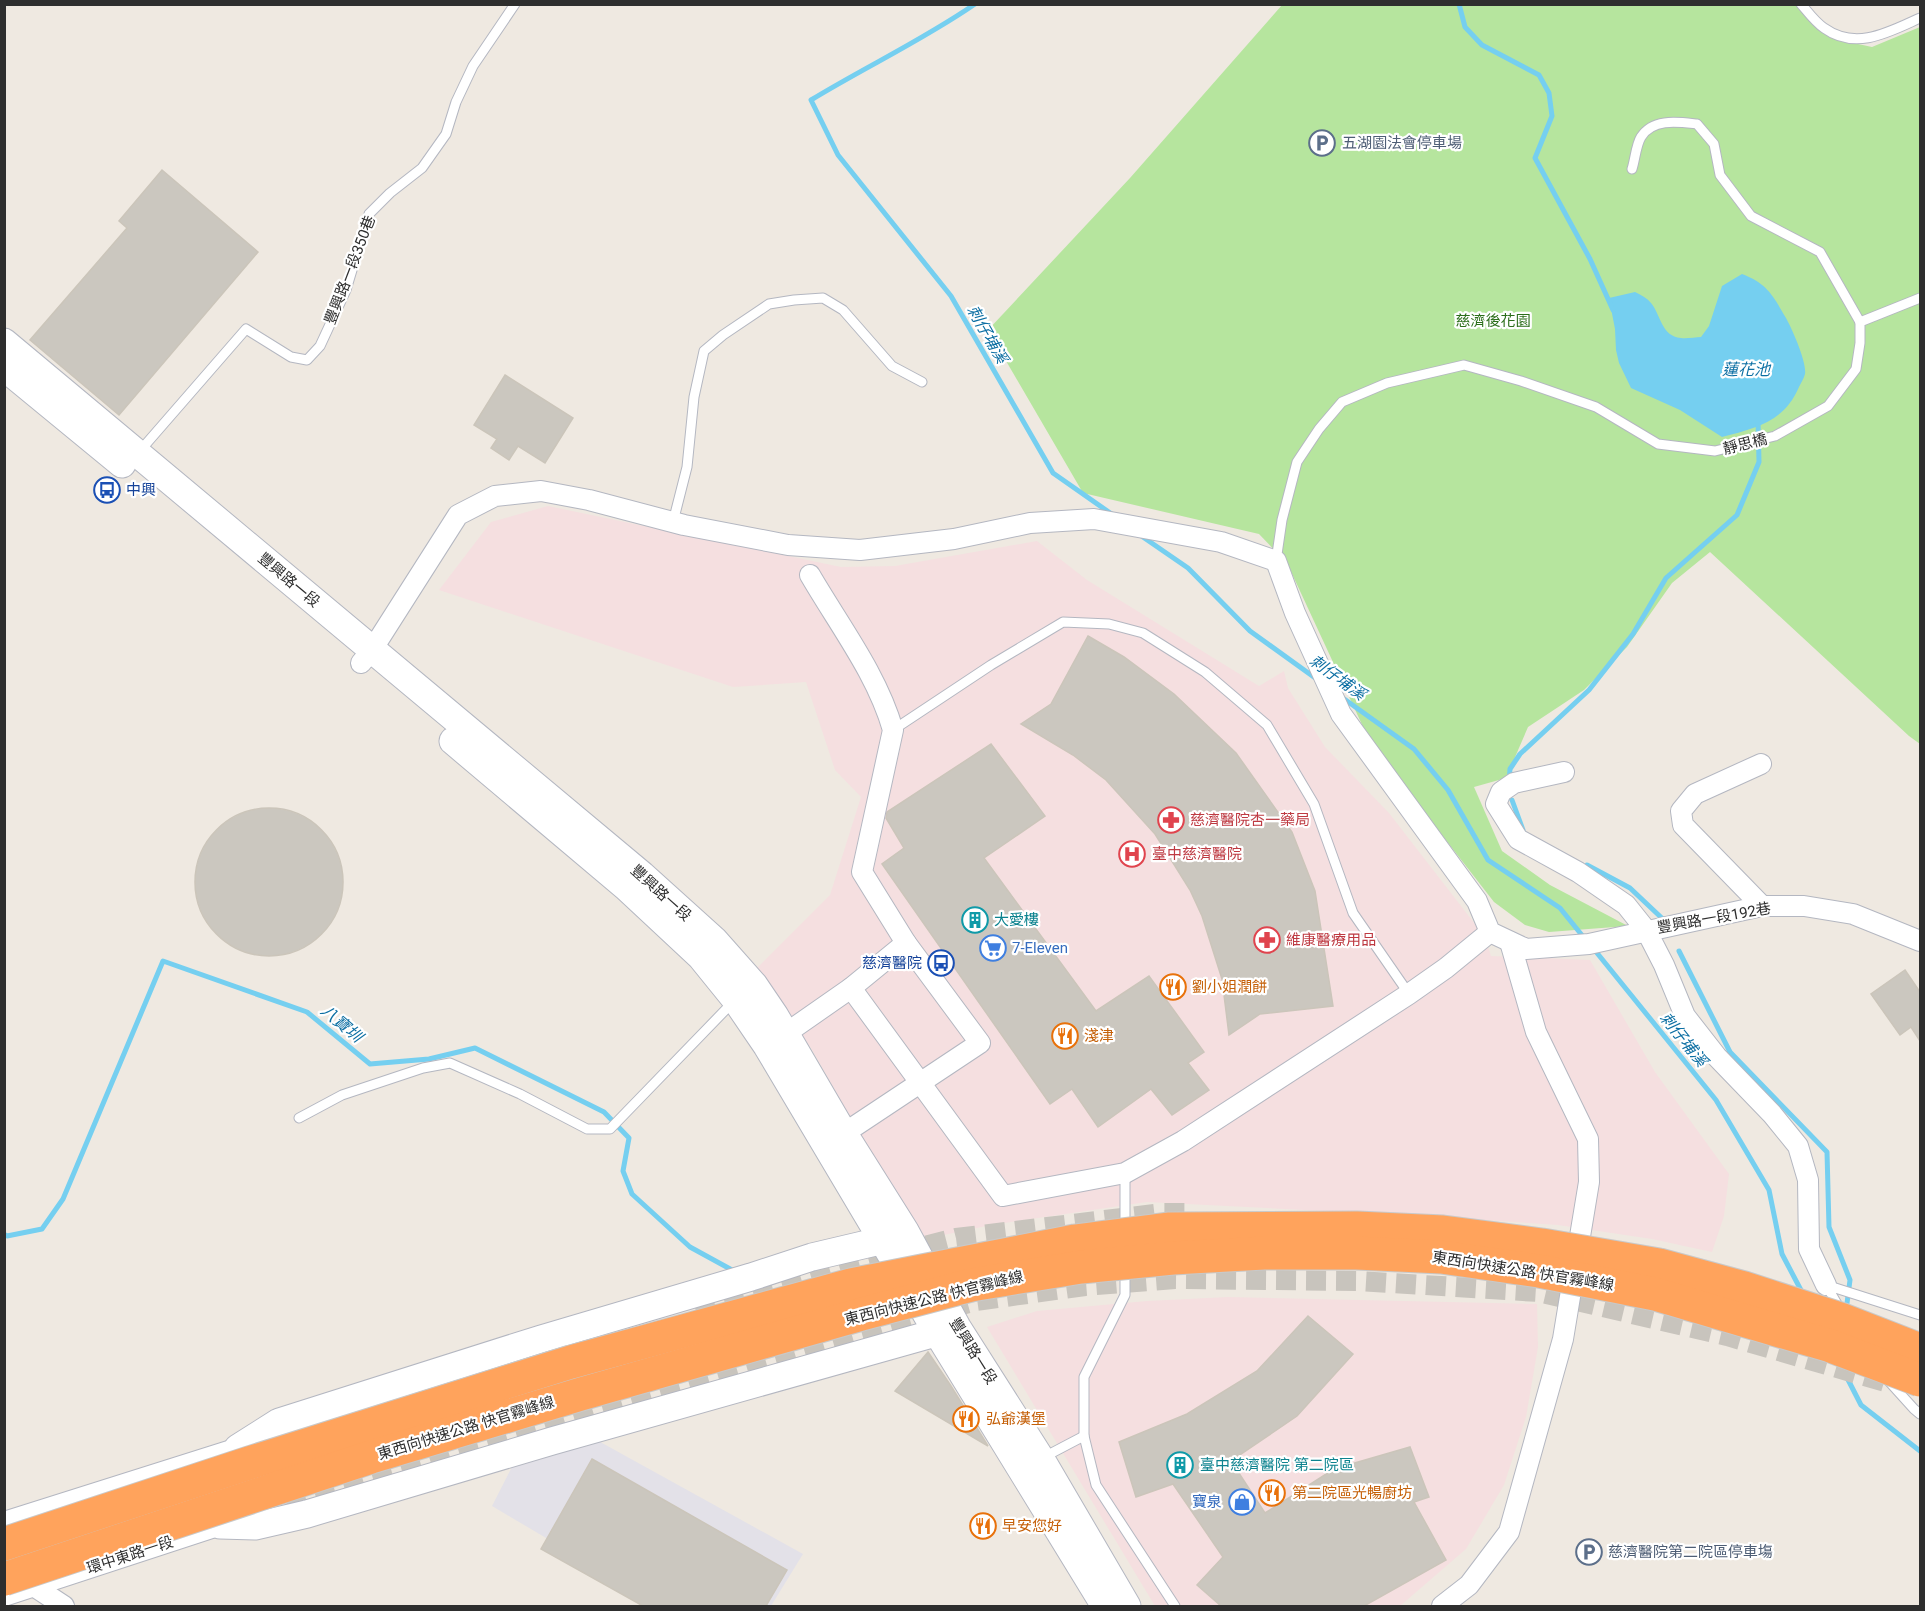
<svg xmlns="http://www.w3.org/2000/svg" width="1925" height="1611" font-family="Roboto,'Noto Sans TC',sans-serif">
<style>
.industrial{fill:#e3e1e8}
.medical{fill:#f5dfe0}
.green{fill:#b6e59e}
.water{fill:#75cff0}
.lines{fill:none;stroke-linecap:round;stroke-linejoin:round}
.stream{stroke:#75cff0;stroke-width:5}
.building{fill:#cbc7bf;stroke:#cbc5ba;stroke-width:1.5}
.street-tunnel{stroke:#c8c4bd;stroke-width:20;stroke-dasharray:20 10;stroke-linecap:butt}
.lane-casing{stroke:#b4b7c1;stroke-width:11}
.street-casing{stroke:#b4b7c1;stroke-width:22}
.secondary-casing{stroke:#b4b7c1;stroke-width:29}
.lane{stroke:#fff;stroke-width:9}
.street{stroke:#fff;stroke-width:20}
.secondary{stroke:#fff;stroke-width:27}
.highway-bridge-casing{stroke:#c9c9c9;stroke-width:35;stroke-linecap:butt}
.highway-bridge{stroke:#ffa35c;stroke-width:33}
.labels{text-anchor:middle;stroke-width:4.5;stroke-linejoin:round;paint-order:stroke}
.service-label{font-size:15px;fill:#4e5e75;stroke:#fff;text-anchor:start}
.street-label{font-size:15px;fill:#2e2e2e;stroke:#fff}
.park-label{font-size:15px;fill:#2c6e1b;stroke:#fff}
.transit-label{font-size:15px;fill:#164399;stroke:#fff;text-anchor:start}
.health-label{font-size:15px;fill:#be3a42;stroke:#fff;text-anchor:start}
.culture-label{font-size:15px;fill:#0d838f;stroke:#fff;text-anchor:start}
.shop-label{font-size:15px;fill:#366cbe;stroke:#fff;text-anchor:start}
.food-label{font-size:15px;fill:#c56008;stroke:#fff;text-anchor:start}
.water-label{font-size:16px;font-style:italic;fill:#0d6fa3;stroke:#fff}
</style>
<rect width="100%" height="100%" fill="#efe9e1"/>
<polygon class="industrial" points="593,1438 803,1554 771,1606 661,1606 492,1506 514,1463"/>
<g class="medical">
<polygon points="548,506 841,567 895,566 1037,541 1087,580 1259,686 1284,671 1288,688 1325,747 1389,813 1485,937 1491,956 1590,960 1655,1072 1729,1174 1724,1216 1712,1252 1652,1239 1558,1225 1443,1217 1147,1202 991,1225 925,1239 846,1110 811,1048 754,971 830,895 861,797 835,770 806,682 733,687 439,590 491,522"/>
<polygon points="1228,1297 1537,1304 1538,1347 1526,1417 1504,1485 1466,1549 1400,1606 1155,1606 987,1327 1037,1311 1147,1301"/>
</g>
<polygon class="green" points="1282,5 1798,5 1844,41 1872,47 1920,27 1920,744 1909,736 1710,552 1672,583 1627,647 1584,690 1528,727 1506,778 1474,787 1502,851 1550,885 1628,926 1549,932 1525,925 1494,902 1371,744 1287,563 1259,534 1083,493 988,330 1130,178"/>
<path class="water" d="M1742,274c26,10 31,22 44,44 6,11 21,44 19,56 -1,4 -4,9 -6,13 -15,35 -43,41 -77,50l-42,-27 -49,-22 -12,-25 -3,-13 -1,-21 -6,-31 26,-6c6,3 12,6 16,11 10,12 10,33 30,35 6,1 14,-1 20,-1l8,-11 13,-40z"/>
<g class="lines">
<g class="stream">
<path d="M975,4c-52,36 -110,63 -164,96l27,55 113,141 102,177 60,42"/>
<polyline points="1459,4 1465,27 1482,45 1539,75 1549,93 1552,116 1535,158 1590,259 1613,310"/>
<polyline points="1140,535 1188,568 1250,631 1318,680"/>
<polyline points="1340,696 1414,749 1448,790 1488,860 1560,908 1585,939"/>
<polyline points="1509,782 1510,769 1520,754 1589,690 1633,634 1666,578 1737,515 1759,462 1758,420"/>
<polyline points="1512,800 1523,830"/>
<polyline points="1587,865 1630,888 1666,922"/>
<polyline points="1593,948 1716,1100 1769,1190 1782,1254 1803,1294"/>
<polyline points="1679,951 1730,1052 1827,1152 1829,1227 1850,1280 1846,1311"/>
<polyline points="4,1234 7,1236 42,1229 63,1199 163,961 307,1012 370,1064 429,1059 475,1048 604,1112 629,1138 623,1171 632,1194 690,1247 732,1270"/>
<polyline points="1840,1364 1861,1405 1920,1451"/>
</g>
</g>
<g class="building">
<polygon points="162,170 258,252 119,415 30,340 127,228 119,221"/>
<polygon points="505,375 573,418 545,463 518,446 509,460 491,448 497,439 474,425"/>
<polygon points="1088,636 1124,657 1174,694 1236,753 1292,832 1315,891 1333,1006 1260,1014 1229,1035 1222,979 1202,916 1190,890 1155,834 1106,780 1073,755 1021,724 1051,704"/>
<polygon points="991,744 1045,816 984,858 1096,1011 1149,976 1204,1052 1188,1063 1209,1090 1172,1115 1151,1089 1098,1127 1072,1089 1050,1104 882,864 904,848 886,818 887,812"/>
<circle cx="269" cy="882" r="74"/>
<polygon points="1905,970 1920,992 1920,1041 1911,1027 1900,1035 1871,994"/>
<polygon points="1308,1316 1353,1354 1297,1416 1231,1461 1265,1513 1334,1469 1410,1447 1429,1497 1414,1502 1446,1560 1364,1606 1221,1606 1197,1585 1223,1557 1173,1484 1136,1497 1119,1442 1187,1414 1257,1371"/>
<polygon points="928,1352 951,1386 988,1446 895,1391"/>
<polygon points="592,1459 787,1570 766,1606 643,1606 541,1549"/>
</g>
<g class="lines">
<g class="street-tunnel">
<polyline points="696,1311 847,1266 956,1238 1163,1213 1188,1213"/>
<polyline points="270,1439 334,1419"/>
<polyline points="258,1513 596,1411 940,1311 976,1301 1085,1286 1175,1279 1359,1281 1538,1292 1727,1336 1885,1382"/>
</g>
<g class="lane-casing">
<g id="lane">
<path d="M1801,4c7,8 14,18 23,24 32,23 65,4 96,-10"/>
<path d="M1632,169c3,-9 4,-24 9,-32 12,-19 37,-15 56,-13l17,20 6,31 31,41 69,36 40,70"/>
<polyline points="139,452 246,329 291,357 307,360 320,346 346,290 369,214 390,193 422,168 446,134 456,102 473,66 515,4"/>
<polyline points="673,522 687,467 694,397 704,351 723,335 769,304 794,300 823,298 843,310 892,366 922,382"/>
<polyline points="1276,561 1282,520 1297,462 1319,429 1342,402 1387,383 1464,365 1521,381 1596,407 1658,444 1715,451 1775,436 1828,406 1856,369 1860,343 1860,322 1920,298"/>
<polyline points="893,730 991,665 1063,622 1109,624 1143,633 1205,672 1267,725 1314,804 1353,913 1409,994"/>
<polyline points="299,1118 342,1095 423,1068 450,1063 520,1094 587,1129 610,1129 734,1001"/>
<polyline points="1125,1173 1125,1230"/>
<polyline points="1840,1309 1826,1285 1920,1315"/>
<polyline points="1886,1378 1914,1409 1920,1414"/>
<polyline points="1084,1436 1084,1377 1125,1295 1125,1268"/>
<polyline points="1044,1457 1084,1436 1096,1485 1175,1606"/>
</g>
</g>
<g class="street-casing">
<g id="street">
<path d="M810,575c29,50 67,99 83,155l-31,142 44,71"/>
<polyline points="361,663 372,650 458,515 495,496 541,491 589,500 684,525 788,545 860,550 954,539 1030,523 1094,519 1221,542 1276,561 1295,613 1341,714 1477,901 1490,932 1526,949 1589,944 1762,906 1804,906 1853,914 1920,941"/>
<polyline points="1761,764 1695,794 1681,811 1683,825 1762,906"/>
<polyline points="1564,772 1514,783 1501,792 1496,804 1518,839 1578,872 1626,905 1646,930 1664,965 1685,1016 1717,1057 1772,1114 1798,1146 1808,1180 1809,1249 1826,1285"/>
<polyline points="851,988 1003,1196 1125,1173 1183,1141 1409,994 1446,968 1490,932"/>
<polyline points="775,1041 851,988 906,943 980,1043 834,1140"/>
<polyline points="4,1522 238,1448"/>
<polyline points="26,1581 64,1606"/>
<polyline points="4,1596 233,1521"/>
<polyline points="1442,1606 1469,1585 1509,1532 1563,1339 1589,1182 1588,1139 1536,1032 1510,942"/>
</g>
</g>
<g class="secondary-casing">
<g id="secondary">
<polyline points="4,342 642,875 714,940 754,985 775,1016 844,1134 905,1231 957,1327 1041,1459 1127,1606"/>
<polyline points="4,367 122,464"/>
<polyline points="453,741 626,887 701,957 735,999 767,1046 937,1332 1105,1606"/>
<polyline points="238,1448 279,1422 541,1339 751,1277 812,1257 884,1240 899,1234"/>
<polyline points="220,1525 255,1526 307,1514 552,1441 953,1328"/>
</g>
</g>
<use href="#lane" class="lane"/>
<use href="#street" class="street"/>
<use href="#secondary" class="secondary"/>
<g class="highway-bridge-casing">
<g id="highway-bridge">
<polyline points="4,1544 249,1463 571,1362 851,1285 1075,1241 1168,1229 1357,1228 1443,1232 1542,1245 1659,1265 1744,1288 1843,1320 1920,1350"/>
<polyline points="4,1579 371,1457 581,1394 862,1314 971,1285 1081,1267 1173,1258 1264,1253 1357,1253 1441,1257 1539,1271 1655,1294 1831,1346 1920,1380"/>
</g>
</g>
<use href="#highway-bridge" class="highway-bridge"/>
</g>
<defs>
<g id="parking-ring" transform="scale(1.35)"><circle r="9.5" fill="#fff" stroke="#5c6f8a" stroke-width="1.5"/><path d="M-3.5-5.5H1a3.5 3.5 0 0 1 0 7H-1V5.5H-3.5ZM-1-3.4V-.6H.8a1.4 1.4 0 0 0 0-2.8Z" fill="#5c6f8a"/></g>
<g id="bus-ring" transform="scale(1.35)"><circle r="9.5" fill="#fff" stroke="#1a4fb4" stroke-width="1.5"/><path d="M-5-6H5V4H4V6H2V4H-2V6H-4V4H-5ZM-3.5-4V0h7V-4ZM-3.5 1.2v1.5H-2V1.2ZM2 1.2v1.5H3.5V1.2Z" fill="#1a4fb4"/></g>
<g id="pharmacy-ring" transform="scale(1.35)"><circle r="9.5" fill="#fff" stroke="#e0444e" stroke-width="1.5"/><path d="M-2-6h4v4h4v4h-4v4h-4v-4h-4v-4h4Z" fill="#e0444e"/></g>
<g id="hospital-ring" transform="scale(1.35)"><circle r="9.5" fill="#fff" stroke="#e0444e" stroke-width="1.5"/><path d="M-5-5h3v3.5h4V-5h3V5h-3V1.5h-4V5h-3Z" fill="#e0444e"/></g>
<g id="building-ring" transform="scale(1.35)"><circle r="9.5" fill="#fff" stroke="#0f9aa8" stroke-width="1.5"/><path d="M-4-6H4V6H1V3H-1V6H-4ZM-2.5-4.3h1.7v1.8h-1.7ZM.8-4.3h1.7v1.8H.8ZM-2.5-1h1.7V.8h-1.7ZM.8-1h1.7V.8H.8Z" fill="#0f9aa8"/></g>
<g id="supermarket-ring" transform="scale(1.35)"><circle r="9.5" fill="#fff" stroke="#3f7fe0" stroke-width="1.5"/><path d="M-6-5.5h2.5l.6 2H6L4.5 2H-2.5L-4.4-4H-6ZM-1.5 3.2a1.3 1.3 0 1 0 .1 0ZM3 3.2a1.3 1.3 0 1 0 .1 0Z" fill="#3f7fe0"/></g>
<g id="restaurant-ring" transform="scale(1.35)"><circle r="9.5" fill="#fff" stroke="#e8710a" stroke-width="1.5"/><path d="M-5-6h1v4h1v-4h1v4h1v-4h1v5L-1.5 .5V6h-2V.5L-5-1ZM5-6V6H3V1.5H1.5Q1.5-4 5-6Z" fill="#e8710a"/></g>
<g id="shop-ring" transform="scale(1.35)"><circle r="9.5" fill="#fff" stroke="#3f7fe0" stroke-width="1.5"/><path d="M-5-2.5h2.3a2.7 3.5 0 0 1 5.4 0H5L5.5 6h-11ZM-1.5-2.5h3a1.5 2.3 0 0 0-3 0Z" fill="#3f7fe0"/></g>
</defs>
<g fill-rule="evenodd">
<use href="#parking-ring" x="1322" y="143"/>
<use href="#bus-ring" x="107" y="490"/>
<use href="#pharmacy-ring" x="1171" y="820"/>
<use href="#hospital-ring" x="1132" y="854"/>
<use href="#building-ring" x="975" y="920"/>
<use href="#pharmacy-ring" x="1267" y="940"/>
<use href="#supermarket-ring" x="993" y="948"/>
<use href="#bus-ring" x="941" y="963"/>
<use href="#restaurant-ring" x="1173" y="987"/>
<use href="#restaurant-ring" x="1065" y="1036"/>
<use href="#restaurant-ring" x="966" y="1419"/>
<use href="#building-ring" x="1180" y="1465"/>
<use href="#restaurant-ring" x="1272" y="1493"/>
<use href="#shop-ring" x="1242" y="1502"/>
<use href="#restaurant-ring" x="983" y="1526"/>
<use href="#parking-ring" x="1589" y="1552"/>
</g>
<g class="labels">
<g class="service-label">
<text x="1342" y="148">五湖園法會停車場</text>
<text x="1608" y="1557">慈濟醫院第二院區停車塲</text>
</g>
<g class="street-label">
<text transform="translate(350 270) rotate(-69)" y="5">豐興路一段350巷</text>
<text transform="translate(1745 444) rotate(-14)" y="5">靜思橋</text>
<text transform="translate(289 580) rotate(40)" y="5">豐興路一段</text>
<text transform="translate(661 893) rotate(42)" y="5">豐興路一段</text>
<text transform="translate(1714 918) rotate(-10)" y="5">豐興路一段192巷</text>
<text transform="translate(1523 1271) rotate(9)" y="5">東西向快速公路 快官霧峰線</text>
<text transform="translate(934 1298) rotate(-14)" y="5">東西向快速公路 快官霧峰線</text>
<text transform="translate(973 1351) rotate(58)" y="5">豐興路一段</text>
<text transform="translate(466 1428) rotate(-17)" y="5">東西向快速公路 快官霧峰線</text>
<text transform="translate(130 1555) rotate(-18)" y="5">環中東路一段</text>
</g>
<g class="park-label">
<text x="1493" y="326">慈濟後花園</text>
</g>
<g class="transit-label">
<text x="126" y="495">中興</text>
<text x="922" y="968" text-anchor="end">慈濟醫院</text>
</g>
<g class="health-label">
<text x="1190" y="825">慈濟醫院杏一藥局</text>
<text x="1152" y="859">臺中慈濟醫院</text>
<text x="1286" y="945">維康醫療用品</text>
</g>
<g class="culture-label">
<text x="994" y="925">大愛樓</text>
<text x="1200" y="1470">臺中慈濟醫院 第二院區</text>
</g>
<g class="shop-label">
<text x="1012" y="953">7-Eleven</text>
<text x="1222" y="1507" text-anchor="end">寶泉</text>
</g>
<g class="food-label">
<text x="1192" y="992">劉小姐潤餅</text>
<text x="1084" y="1041">淺津</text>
<text x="986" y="1424">弘爺漢堡</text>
<text x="1292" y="1498">第二院區光暢廚坊</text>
<text x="1002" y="1531">早安您好</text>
</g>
<g class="water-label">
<text transform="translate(988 334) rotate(60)" y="6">刺仔埔溪</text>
<text x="1746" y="375">蓮花池</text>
<text transform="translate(1338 677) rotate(36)" y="6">刺仔埔溪</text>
<text transform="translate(342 1023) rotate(40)" y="6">八寶圳</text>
<text transform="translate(1684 1039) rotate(51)" y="6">刺仔埔溪</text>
</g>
</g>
<rect width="1925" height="1611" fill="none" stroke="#2e2e2e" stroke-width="12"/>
</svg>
